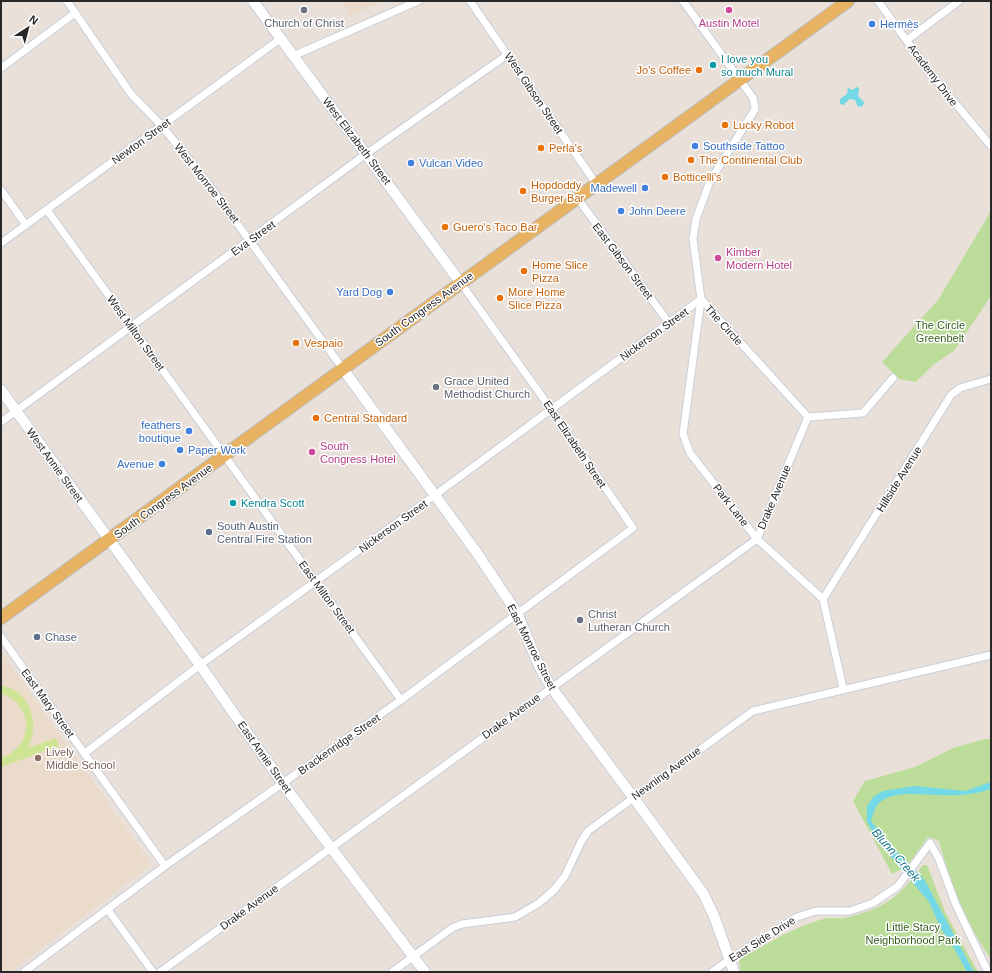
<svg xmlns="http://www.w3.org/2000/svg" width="992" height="973" font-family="Arial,sans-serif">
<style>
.education{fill:#eadbca}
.green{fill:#bd9}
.pitch{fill:#cfe495}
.water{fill:#73d9e6}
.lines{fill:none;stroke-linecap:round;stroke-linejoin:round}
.street-casing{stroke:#c8ced9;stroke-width:9}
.secondary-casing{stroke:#c8ced9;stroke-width:12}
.primary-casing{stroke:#bebebe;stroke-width:14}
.street{stroke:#fff;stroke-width:7}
.secondary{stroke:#fff;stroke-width:10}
.primary{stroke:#e7b262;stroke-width:12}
.worship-dot{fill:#6b7280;stroke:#fff;stroke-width:1.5}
.hotel-dot{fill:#d1479c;stroke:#fff;stroke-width:1.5}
.shop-dot{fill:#3f7fe0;stroke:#fff;stroke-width:1.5}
.culture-dot{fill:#0f9aa8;stroke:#fff;stroke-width:1.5}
.food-dot{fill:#e8710a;stroke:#fff;stroke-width:1.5}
.service-dot{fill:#5c6f8a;stroke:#fff;stroke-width:1.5}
.education-dot{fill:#8d6e63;stroke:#fff;stroke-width:1.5}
.labels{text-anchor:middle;stroke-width:3;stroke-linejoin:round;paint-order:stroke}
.worship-label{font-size:11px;fill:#5b616d;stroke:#fff;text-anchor:start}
.hotel-label{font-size:11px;fill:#b23c85;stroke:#fff;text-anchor:start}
.shop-label{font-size:11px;fill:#366cbe;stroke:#fff;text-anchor:start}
.culture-label{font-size:11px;fill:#0d838f;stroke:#fff;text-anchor:start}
.food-label{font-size:11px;fill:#c56008;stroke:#fff;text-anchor:start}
.street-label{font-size:11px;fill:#282828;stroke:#fff}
.park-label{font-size:11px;fill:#355f1e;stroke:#fff}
.service-label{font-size:11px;fill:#4e5e75;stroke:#fff;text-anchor:start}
.education-label{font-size:11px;fill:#785e54;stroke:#fff;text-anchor:start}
.water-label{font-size:12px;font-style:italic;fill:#16778e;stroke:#fff}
</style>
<rect width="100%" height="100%" fill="#e9e0da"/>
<g class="education">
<polygon points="341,1 384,1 349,16"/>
<polygon points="1,652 151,864 10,972 1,972"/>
</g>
<g class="green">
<polygon points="991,211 991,296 954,351 934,364 916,382 899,379 882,362 938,300"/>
<path d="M985,739h6v220c-25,-35 -41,-77 -52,-118l-11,-4 -22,30 -14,7 -39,-73 12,-20 50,-14 38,-19z"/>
<path d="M923,865h4l19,49 32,58h-237l-2,-11 4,-4c26,-14 51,-30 80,-38 6,-2 14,0 21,-1 41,-9 54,-20 79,-53z"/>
</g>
<path class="pitch" d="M1,685c30,6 39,38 27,63l28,-10 3,8 -58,21v-9c33,-12 34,-53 0,-65z"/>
<g class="water">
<polygon points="856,87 859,88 858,96 864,102 863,106 858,107 855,100 849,99 844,105 840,104 840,99 847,94 848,88 853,90"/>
<path d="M991,782v7c-17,6 -34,7 -52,6 -18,0 -40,-4 -56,5 -7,3 -10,14 -12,21l25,30 28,28 50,93h-7l-16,-29 -10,-14 -12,-27 -52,-62 -10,-18v-16l7,-10 9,-5 32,-5 50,5z"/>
</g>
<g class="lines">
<g class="street-casing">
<g id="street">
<polyline points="67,1 131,94 162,126 207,182 343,369"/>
<polyline points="470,1 597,185"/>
<polyline points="683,1 753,98 755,109 752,114 710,181 696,219 693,239 701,299 808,417 863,413 893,378"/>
<polyline points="878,1 930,73 991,146"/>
<polyline points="907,40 959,1"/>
<polyline points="293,56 418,1"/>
<polyline points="1,68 75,13"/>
<polyline points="1,190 26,225"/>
<polyline points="578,199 669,323"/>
<polyline points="47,210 401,700"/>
<polyline points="1,243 280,39"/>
<polyline points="701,299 683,434 690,453 757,539 823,599 843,688"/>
<polyline points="1,422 366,154 507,55"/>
<polyline points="823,599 951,395 960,388 991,379"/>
<polyline points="1,637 165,866"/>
<polyline points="85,753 200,665 435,495 701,299"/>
<polyline points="108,910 153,972"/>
<polyline points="24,972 165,866 401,700 633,528 551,409 460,282"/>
<polyline points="160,972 757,539 808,417"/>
<polyline points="392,972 452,928 462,924 515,917 539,903 554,890 565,876 581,842 588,831 753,711 991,655"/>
<polyline points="712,972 730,959 797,917 816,911 850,911 873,903 898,886 930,843 939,859 956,905 988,972"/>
</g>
</g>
<g class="secondary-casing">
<g id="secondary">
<polyline points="253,1 460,282"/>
<polyline points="343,369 477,553 517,613 540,668 551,687 633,797 703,893 714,916 734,972"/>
<polyline points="1,390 200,665 283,784 425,972"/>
</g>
</g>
<g class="primary-casing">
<polyline id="primary" points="1,618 848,1"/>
</g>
<use href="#street" class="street"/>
<use href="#secondary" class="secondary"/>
<use href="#primary" class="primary"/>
</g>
<g class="worship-dot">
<circle cx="304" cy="10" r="4"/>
<circle cx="436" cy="387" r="4"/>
<circle cx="580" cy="620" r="4"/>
</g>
<g class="hotel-dot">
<circle cx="729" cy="10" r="4"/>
<circle cx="718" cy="258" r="4"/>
<circle cx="312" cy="452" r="4"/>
</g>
<g class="shop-dot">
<circle cx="872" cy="24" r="4"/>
<circle cx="695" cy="146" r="4"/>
<circle cx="411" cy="163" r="4"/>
<circle cx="645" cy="188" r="4"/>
<circle cx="621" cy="211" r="4"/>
<circle cx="390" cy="292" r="4"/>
<circle cx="189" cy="431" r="4"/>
<circle cx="180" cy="450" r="4"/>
<circle cx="162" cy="464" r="4"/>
</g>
<g class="culture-dot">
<circle cx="713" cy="65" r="4"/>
<circle cx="233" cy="503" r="4"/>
</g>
<g class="food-dot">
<circle cx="699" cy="70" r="4"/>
<circle cx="725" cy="125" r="4"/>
<circle cx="541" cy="148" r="4"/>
<circle cx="691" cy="160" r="4"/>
<circle cx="665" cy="177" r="4"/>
<circle cx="523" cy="191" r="4"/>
<circle cx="445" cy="227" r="4"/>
<circle cx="524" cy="271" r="4"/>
<circle cx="500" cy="298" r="4"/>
<circle cx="296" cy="343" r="4"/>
<circle cx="316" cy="418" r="4"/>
</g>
<g class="service-dot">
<circle cx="209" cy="532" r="4"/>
<circle cx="37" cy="637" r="4"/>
</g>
<circle class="education-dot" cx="38" cy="758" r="4"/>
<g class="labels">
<g class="worship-label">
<text x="304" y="27" text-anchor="middle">Church of Christ</text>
<text x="444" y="385">Grace United<tspan x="444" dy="13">Methodist Church</tspan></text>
<text x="588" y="618">Christ<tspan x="588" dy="13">Lutheran Church</tspan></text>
</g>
<g class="hotel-label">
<text x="729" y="27" text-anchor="middle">Austin Motel</text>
<text x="726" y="256">Kimber<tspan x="726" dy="13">Modern Hotel</tspan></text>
<text x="320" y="450">South<tspan x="320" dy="13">Congress Hotel</tspan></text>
</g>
<g class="shop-label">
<text x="880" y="28">Hermès</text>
<text x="703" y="150">Southside Tattoo</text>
<text x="419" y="167">Vulcan Video</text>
<text x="637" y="192" text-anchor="end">Madewell</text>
<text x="629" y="215">John Deere</text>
<text x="382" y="296" text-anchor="end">Yard Dog</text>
<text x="181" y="429" text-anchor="end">feathers<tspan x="181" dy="13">boutique</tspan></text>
<text x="188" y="454">Paper Work</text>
<text x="154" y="468" text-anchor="end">Avenue</text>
</g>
<g class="culture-label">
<text x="721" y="63">I love you<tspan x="721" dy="13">so much Mural</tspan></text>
<text x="241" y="507">Kendra Scott</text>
</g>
<g class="food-label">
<text x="691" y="74" text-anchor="end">Jo's Coffee</text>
<text x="733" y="129">Lucky Robot</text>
<text x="549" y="152">Perla's</text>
<text x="699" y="164">The Continental Club</text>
<text x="673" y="181">Botticelli's</text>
<text x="531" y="189">Hopdoddy<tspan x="531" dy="13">Burger Bar</tspan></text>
<text x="453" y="231">Guero's Taco Bar</text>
<text x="532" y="269">Home Slice<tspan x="532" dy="13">Pizza</tspan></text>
<text x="508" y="296">More Home<tspan x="508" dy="13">Slice Pizza</tspan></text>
<text x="304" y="347">Vespaio</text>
<text x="324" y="422">Central Standard</text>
</g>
<g class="street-label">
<text transform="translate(933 75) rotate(53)" y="4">Academy Drive</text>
<text transform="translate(534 93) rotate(56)" y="4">West Gibson Street</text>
<text transform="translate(141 141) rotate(-36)" y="4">Newton Street</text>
<text transform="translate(357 141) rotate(53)" y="4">West Elizabeth Street</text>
<text transform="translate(207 183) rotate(52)" y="4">West Monroe Street</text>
<text transform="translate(253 238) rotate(-36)" y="4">Eva Street</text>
<text transform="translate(623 261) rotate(53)" y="4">East Gibson Street</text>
<text transform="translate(424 309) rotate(-36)" y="4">South Congress Avenue</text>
<text transform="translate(724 325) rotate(48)" y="4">The Circle</text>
<text transform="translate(136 333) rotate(54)" y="4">West Milton Street</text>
<text transform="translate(654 334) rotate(-36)" y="4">Nickerson Street</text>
<text transform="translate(575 444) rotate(56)" y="4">East Elizabeth Street</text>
<text transform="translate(55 465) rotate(54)" y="4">West Annie Street</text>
<text transform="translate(899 479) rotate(-58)" y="4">Hillside Avenue</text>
<text transform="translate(774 497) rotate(-67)" y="4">Drake Avenue</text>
<text transform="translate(163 501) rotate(-36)" y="4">South Congress Avenue</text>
<text transform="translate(731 505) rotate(52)" y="4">Park Lane</text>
<text transform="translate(393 526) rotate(-36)" y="4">Nickerson Street</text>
<text transform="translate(327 597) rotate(54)" y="4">East Milton Street</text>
<text transform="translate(532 647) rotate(63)" y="4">East Monroe Street</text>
<text transform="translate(48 703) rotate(54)" y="4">East Mary Street</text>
<text transform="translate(511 716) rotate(-36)" y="4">Drake Avenue</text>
<text transform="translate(339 744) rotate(-35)" y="4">Brackenridge Street</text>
<text transform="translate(265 757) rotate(55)" y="4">East Annie Street</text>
<text transform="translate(666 773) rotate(-36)" y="4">Newning Avenue</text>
<text transform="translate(249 907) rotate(-36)" y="4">Drake Avenue</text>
<text transform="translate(762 939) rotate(-32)" y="4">East Side Drive</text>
</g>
<g class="park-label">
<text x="940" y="329">The Circle<tspan x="940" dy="13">Greenbelt</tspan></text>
<text x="913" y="931">Little Stacy<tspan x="913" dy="13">Neighborhood Park</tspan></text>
</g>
<g class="service-label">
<text x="217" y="530">South Austin<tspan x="217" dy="13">Central Fire Station</tspan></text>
<text x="45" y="641">Chase</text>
</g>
<g class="education-label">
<text x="46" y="756">Lively<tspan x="46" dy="13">Middle School</tspan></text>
</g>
<g class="water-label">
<text transform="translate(896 855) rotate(49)" y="4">Blunn Creek</text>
</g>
</g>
<rect width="992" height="973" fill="none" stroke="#282828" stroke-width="4"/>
<g transform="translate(28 28) rotate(36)" stroke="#ffffff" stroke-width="3" paint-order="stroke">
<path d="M0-3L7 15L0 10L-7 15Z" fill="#282828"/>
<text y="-6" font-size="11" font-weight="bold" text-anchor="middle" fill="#282828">N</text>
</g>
</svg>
